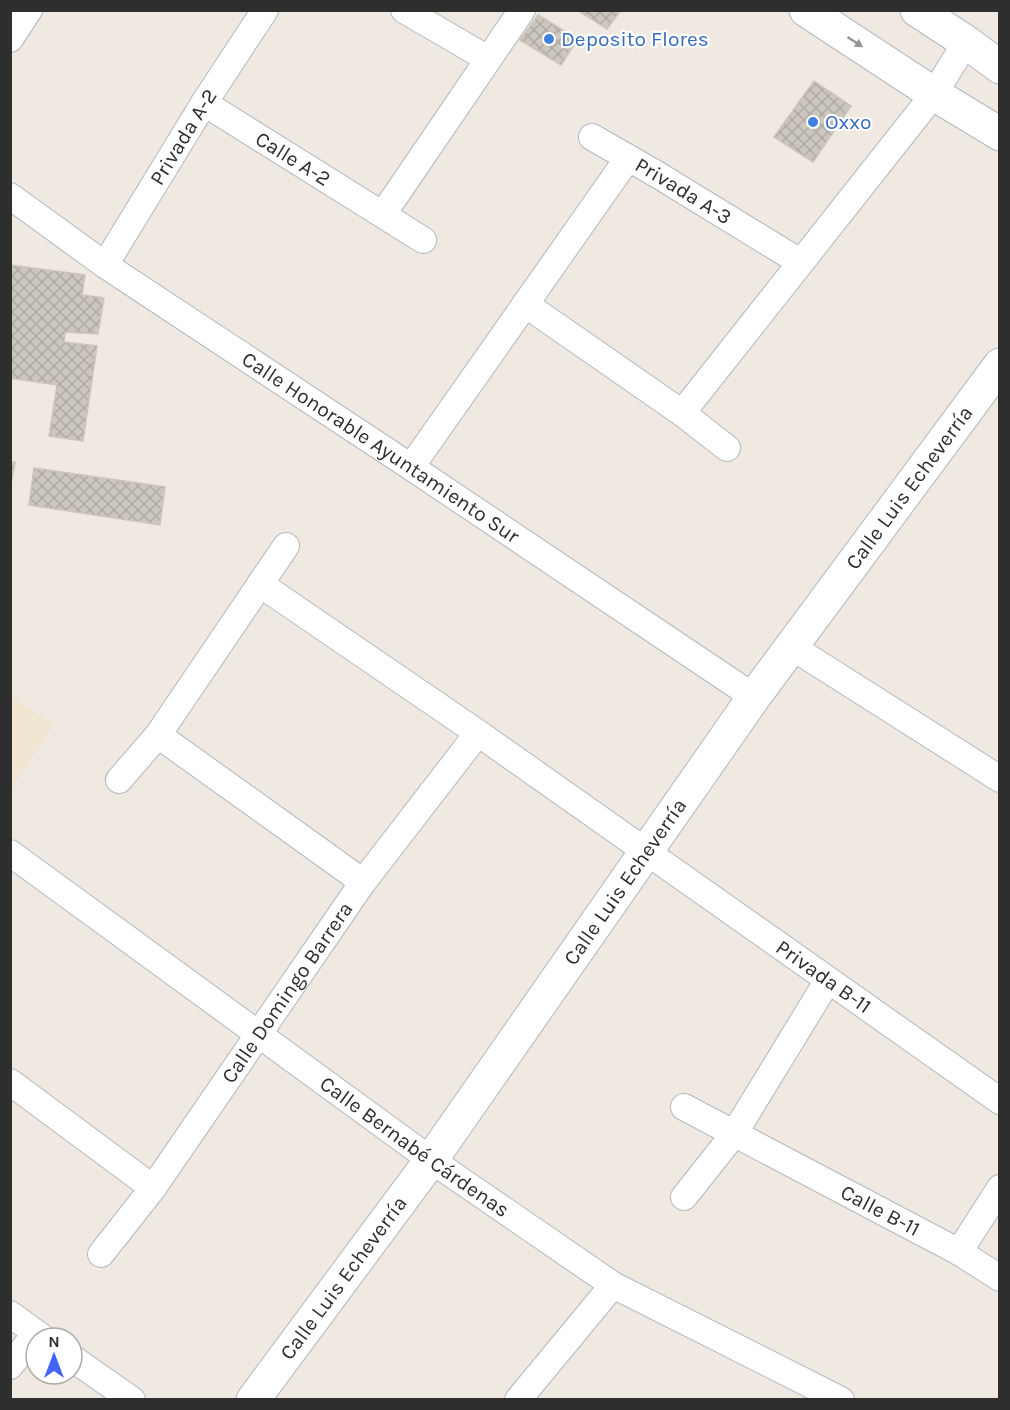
<svg xmlns="http://www.w3.org/2000/svg" width="1010" height="1410" font-family="Karla,sans-serif">
<style>
.education{fill:#f0e6d1}
.building{fill:url(#building-cross-hatch);stroke:#cbc5ba;stroke-width:1.5}
.lines{fill:none;stroke-linecap:round;stroke-linejoin:round}
.street-casing{stroke:#b4b7c1;stroke-width:28}
.secondary-casing{stroke:#b4b7c1;stroke-width:35}
.street{stroke:#fff;stroke-width:26}
.secondary{stroke:#fff;stroke-width:33}
.oneway{fill:#969696}
.shop-dot{fill:#3f7fe0;stroke:#fff;stroke-width:2}
.labels{text-anchor:middle;stroke-width:4.5;stroke-linejoin:round;paint-order:stroke}
.shop-label{font-size:21px;fill:#366cbe;stroke:#fff;text-anchor:start}
.street-label{font-size:21px;fill:#2e2e2e;stroke:#fff}
</style>
<defs>
<pattern id="building-cross-hatch" width="8" height="8" patternUnits="userSpaceOnUse" patternTransform="scale(1.5)"><rect width="8" height="8" fill="#cbc7bf"/><path d="M0 0l8 8M0 8l8-8" fill="none" stroke="#afaba4"/></pattern>
</defs>
<rect width="100%" height="100%" fill="#efe9e1"/>
<polygon class="education" points="11,696 54,725 11,789"/>
<g class="building">
<polygon points="577,10 621,10 607,29"/>
<polygon points="538,15 578,39 561,65 520,40"/>
<polygon points="814,81 851,106 813,162 774,137"/>
<polygon points="10,265 85,275 82,295 104,298 98,334 65,332 64,342 97,346 83,441 49,436 57,385 10,378"/>
<polygon points="10,462 15,462 10,490"/>
<polygon points="34,468 165,487 160,525 29,505"/>
</g>
<g class="lines">
<g class="street-casing">
<g id="street">
<polyline points="404,10 488,59"/>
<polyline points="10,39 29,10"/>
<path id="s1" d="M204,103l219,137"/>
<path id="s2" d="M592,137l66,38 142,87"/>
<path id="s3" d="M10,196l95,69 306,202 343,230"/>
<polyline points="383,214 522,10"/>
<path id="s4" d="M105,265l99,-162 61,-93"/>
<polyline points="525,304 682,413 727,448"/>
<polyline points="682,413 934,94 966,42"/>
<polyline points="411,467 628,158"/>
<path id="s5" d="M260,584l218,149 522,368"/>
<polyline points="792,647 1000,779"/>
<polyline points="158,735 363,882"/>
<polyline points="119,780 158,735 286,546"/>
<path id="s6" d="M10,853l421,307 182,125 228,115"/>
<polyline points="10,1082 153,1188"/>
<path id="s7" d="M684,1107l275,145 41,26"/>
<polyline points="684,1197 734,1134 828,980"/>
<polyline points="959,1252 1000,1188"/>
<path id="s8" d="M101,1254l52,-66 210,-306 115,-149"/>
<polyline points="10,1314 43,1338"/>
<polyline points="72,1358 132,1400"/>
<polyline points="10,1366 36,1333"/>
<polyline points="518,1400 613,1285"/>
</g>
</g>
<g class="secondary-casing">
<g id="secondary">
<polyline points="806,10 934,94 1000,134"/>
<polyline points="917,10 966,42 1000,67"/>
<path id="s9" d="M253,1400l178,-240 323,-463 246,-332"/>
</g>
</g>
<use href="#street" class="street"/>
<use href="#secondary" class="secondary"/>
</g>
<defs><path id="oneway-solid" d="M-6-.8H1V-3.2L6.5 0L1 3.2V.8H-6Z" transform="scale(1.5)"/></defs>
<use class="oneway" href="#oneway-solid" transform="translate(855 42) rotate(33)"/>
<g class="shop-dot">
<circle cx="549" cy="39" r="6"/>
<circle cx="813" cy="122" r="6"/>
</g>
<g class="labels">
<g class="shop-label">
<text x="561" y="46">Deposito Flores</text>
<text x="825" y="129">Oxxo</text>
</g>
<g class="street-label">
<text dy="7" stroke="none"><textPath href="#s4" startOffset="150">Privada A-2</textPath></text>
<text dy="7" stroke="none"><textPath href="#s1" startOffset="105">Calle A-2</textPath></text>
<text dy="7" stroke="none"><textPath href="#s2" startOffset="106">Privada A-3</textPath></text>
<text dy="7" stroke="none"><textPath href="#s3" startOffset="448">Calle Honorable Ayuntamiento Sur</textPath></text>
<text dy="7" stroke="none"><textPath href="#s9" startOffset="1124">Calle Luis Echeverría</textPath></text>
<text dy="7" stroke="none"><textPath href="#s9" startOffset="638">Calle Luis Echeverría</textPath></text>
<text dy="7" stroke="none"><textPath href="#s5" startOffset="687">Privada B-11</textPath></text>
<text dy="7" stroke="none"><textPath href="#s8" startOffset="321">Calle Domingo Barrera</textPath></text>
<text dy="7" stroke="none"><textPath href="#s6" startOffset="500">Calle Bernabé Cárdenas</textPath></text>
<text dy="7" stroke="none"><textPath href="#s7" startOffset="222">Calle B-11</textPath></text>
<text dy="7" stroke="none"><textPath href="#s9" startOffset="152">Calle Luis Echeverría</textPath></text>
</g>
</g>
<rect width="1010" height="1410" fill="none" stroke="#2e2e2e" stroke-width="24"/>
<g transform="translate(54 1356)"><circle r="28" fill="#ffffff" stroke="#ababab" stroke-width="1.5"/>
<path d="M0-4.5L10 22L0 15L-10 22Z" fill="#4264fb"/>
<text y="-9" font-size="16" font-weight="bold" text-anchor="middle" fill="#2e2e2e">N</text>
</g>
</svg>
